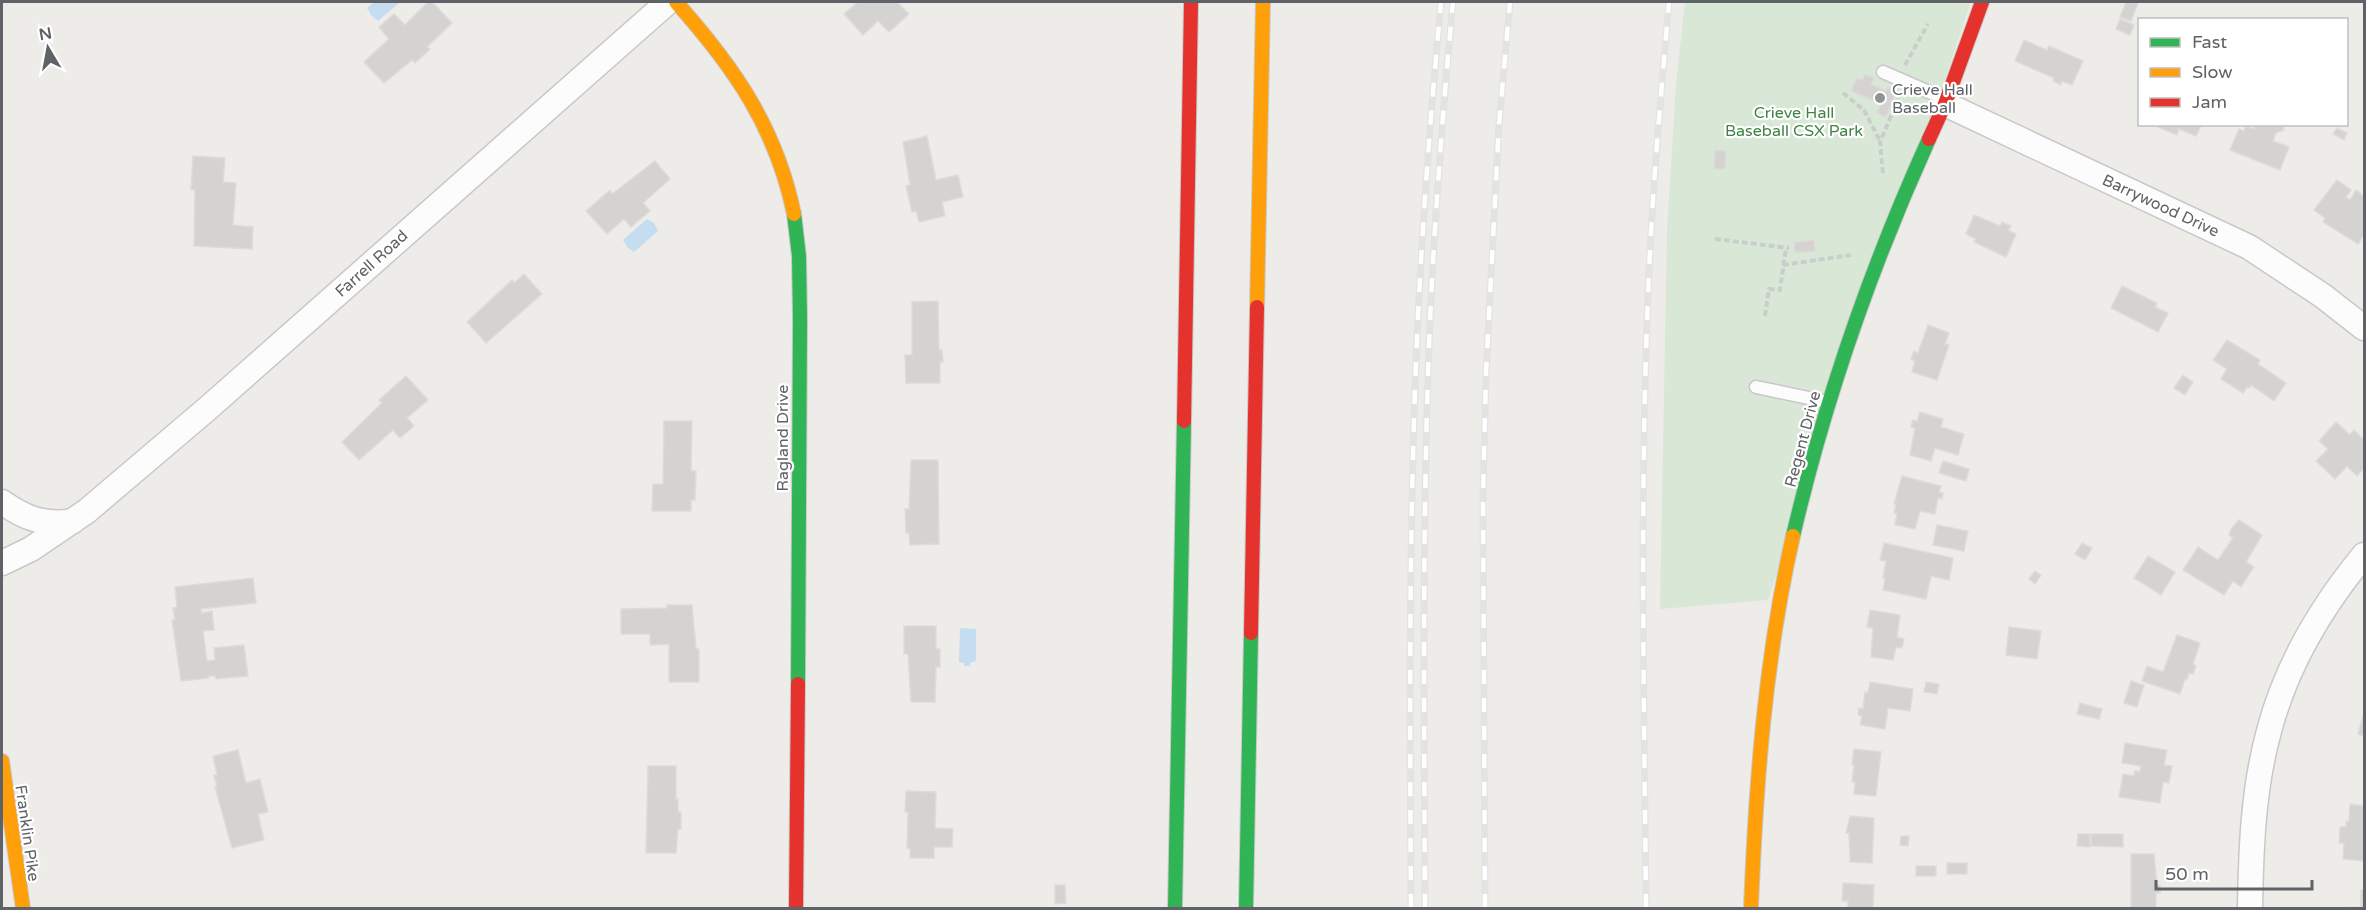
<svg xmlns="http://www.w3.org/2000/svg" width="2366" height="910" font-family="'Varela Round',sans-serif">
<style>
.green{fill:#d9e7d7}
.water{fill:#c4ddf1}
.building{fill:#d5d3d2;stroke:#dddcd8;stroke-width:1.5}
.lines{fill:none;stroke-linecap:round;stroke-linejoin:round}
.lane-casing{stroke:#c8c8c8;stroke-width:15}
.street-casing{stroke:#c8c8c8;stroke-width:27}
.fast-casing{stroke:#c8c8c8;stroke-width:16}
.slow-casing{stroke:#c8c8c8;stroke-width:16}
.jam-casing{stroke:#c8c8c8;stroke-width:16}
.path{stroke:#cacecb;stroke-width:4;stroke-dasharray:6 3;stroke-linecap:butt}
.lane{stroke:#fcfcfc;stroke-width:12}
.street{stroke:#fcfcfc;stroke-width:24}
.fast{stroke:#30b455;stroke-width:14}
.slow{stroke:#ff9f0a;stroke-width:14}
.jam{stroke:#e5322d;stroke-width:14}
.rail-casing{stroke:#e3e3e2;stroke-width:7}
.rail{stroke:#fff;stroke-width:4.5;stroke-dasharray:14;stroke-linecap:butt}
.poi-dot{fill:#919294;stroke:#fff;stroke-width:2}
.labels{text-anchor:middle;stroke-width:4.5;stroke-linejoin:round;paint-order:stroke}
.poi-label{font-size:16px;fill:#5f6266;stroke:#fff;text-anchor:start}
.park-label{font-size:16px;fill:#418245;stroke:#fff}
.street-label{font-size:16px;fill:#5f6266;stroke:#fff}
</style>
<rect width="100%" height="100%" fill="#eeece9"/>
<polygon class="green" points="1685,2 1971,2 1768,600 1660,609 1667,231 1676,84"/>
<g class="water">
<polygon points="375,2 400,2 378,21 371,15 367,8"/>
<polygon points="647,219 654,223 658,231 634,252 627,247 623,240"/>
<polygon points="960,628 976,629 976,661 970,663 970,666 964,666 964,663 959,662"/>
</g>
<g class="building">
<polygon points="428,2 432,2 452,23 427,47 430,49 415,63 412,60 384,83 364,62 389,39 379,27 394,14 405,25"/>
<polygon points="858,2 899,2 898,3 909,14 889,32 878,21 863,35 844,14"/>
<polygon points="2126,2 2138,3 2131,21 2120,17"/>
<polygon points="2120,19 2134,25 2130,35 2116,29"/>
<polygon points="2024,40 2047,50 2049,46 2083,61 2072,85 2062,81 2061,85 2053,81 2054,78 2015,61"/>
<polygon points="1865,74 1874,78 1871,84 1886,91 1888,87 1897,91 1886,117 1877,113 1881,104 1851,91 1857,78 1862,80"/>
<polygon points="2159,124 2202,124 2196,136 2179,129 2177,135 2158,127"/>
<polygon points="2256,124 2282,124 2284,130 2276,133 2273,141 2289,147 2280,170 2230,150 2239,129 2244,131 2246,126 2254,129"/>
<polygon points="2337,128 2347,133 2344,140 2333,134"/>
<polygon points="927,136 936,180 958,175 963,197 942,202 945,216 919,222 916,211 912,212 906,186 910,185 903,142"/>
<polygon points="1715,150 1726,151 1725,169 1714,169"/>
<polygon points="193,156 225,158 223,182 236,183 233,225 253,227 252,249 194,246 195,190 191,190"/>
<polygon points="655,161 670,179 643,203 650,211 631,227 624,219 607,234 586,211 610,190 612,194"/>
<polygon points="2337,180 2351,190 2346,197 2350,200 2356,190 2364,196 2364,235 2358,244 2323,222 2325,218 2314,210"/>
<polygon points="1974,215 2000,226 2002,222 2011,226 2008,230 2016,234 2006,257 1974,242 1976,239 1966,234"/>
<polygon points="1814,240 1815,251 1795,253 1794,242"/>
<polygon points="524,274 542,294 486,343 467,322 512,280 514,283"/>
<polygon points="2122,286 2157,303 2155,307 2168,313 2158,332 2111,308"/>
<polygon points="938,301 939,350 942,350 943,362 940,362 940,383 906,383 905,355 912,355 912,302"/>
<polygon points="1928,325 1949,333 1945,344 1949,345 1937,380 1912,372 1915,361 1911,359 1914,351 1918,353"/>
<polygon points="2227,340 2260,360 2258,364 2286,383 2274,401 2251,385 2249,388 2247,387 2243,393 2221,379 2227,369 2213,360"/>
<polygon points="2183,375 2193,382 2185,395 2174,388"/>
<polygon points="406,376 428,400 407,418 414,426 400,438 393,430 359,460 342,442 382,403 379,400"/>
<polygon points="1920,412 1943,419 1941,427 1964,434 1958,455 1935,448 1931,461 1910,455 1915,428 1911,427 1913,420 1917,421"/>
<polygon points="664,421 692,421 691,471 696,471 695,500 691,500 691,511 652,511 653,484 663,484"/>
<polygon points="2336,422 2350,435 2354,430 2364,440 2364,468 2357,476 2347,466 2335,479 2316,461 2328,449 2319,441"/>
<polygon points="911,460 938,460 939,544 910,545 909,533 906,533 905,509 909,509"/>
<polygon points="1943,461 1969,469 1966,481 1939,473"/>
<polygon points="1902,476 1941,486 1939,492 1943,493 1942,499 1938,498 1935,514 1920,511 1915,529 1895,525 1897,514 1894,513 1896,504 1894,504"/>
<polygon points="2239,520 2262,535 2246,562 2254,567 2241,587 2233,581 2224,595 2183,570 2198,547 2218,560 2233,538 2229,535 2231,529"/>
<polygon points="1937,525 1968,531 1964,551 1933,545"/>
<polygon points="1884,543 1953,558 1949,580 1931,576 1926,599 1883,590 1885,578 1883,578 1886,561 1880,560"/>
<polygon points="2082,543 2092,548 2085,560 2075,554"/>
<polygon points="2148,556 2175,572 2161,595 2134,578"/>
<polygon points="2035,571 2041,575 2035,584 2029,579"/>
<polygon points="253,578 256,603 201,609 202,613 212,611 214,630 203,631 207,661 215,660 214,648 244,645 248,676 216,679 215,676 209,676 209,678 181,681 172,620 175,620 173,608 177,608 175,587"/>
<polygon points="667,605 692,605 696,649 699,649 699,682 669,682 669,644 650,645 650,634 621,634 621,609 667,608"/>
<polygon points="1870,610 1900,615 1897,637 1904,639 1902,648 1896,647 1893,660 1871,657 1873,628 1867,627"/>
<polygon points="904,626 936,626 936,649 940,649 940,667 936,667 935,702 911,702 908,654 904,654"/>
<polygon points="2009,627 2041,631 2037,659 2006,655"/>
<polygon points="2177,635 2200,643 2193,664 2196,666 2193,674 2189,673 2187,680 2185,679 2180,694 2142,681 2147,666 2163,672"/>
<polygon points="2131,681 2144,685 2137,707 2124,703"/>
<polygon points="1870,682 1913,689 1910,711 1888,708 1885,729 1860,725 1862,716 1858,715 1859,708 1863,709 1865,692 1868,693"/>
<polygon points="1926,682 1939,684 1937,694 1924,692"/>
<polygon points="2080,703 2102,709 2099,719 2077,714"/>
<polygon points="2364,713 2364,736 2358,734"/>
<polygon points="2125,743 2167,750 2164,765 2172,766 2169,783 2163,782 2160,803 2119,797 2123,774 2134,776 2135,771 2140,772 2141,766 2122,763"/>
<polygon points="1854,749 1881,752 1876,796 1854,794 1855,782 1852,782 1854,765 1852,765"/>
<polygon points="238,750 246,783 260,779 268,812 258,814 264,840 232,848 215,787 217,786 214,775 217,775 213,756"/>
<polygon points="648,766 676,766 676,799 678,799 678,812 681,812 681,829 678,829 676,853 646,853"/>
<polygon points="906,791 936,792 935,828 953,829 952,847 934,847 934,858 910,858 910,848 907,848 908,812 905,812"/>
<polygon points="2350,804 2364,806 2364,861 2343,859 2344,843 2339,843 2340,827 2346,827 2346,821 2349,821"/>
<polygon points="1850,816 1874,818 1872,863 1850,862 1849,833 1846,833"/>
<polygon points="2078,834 2090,834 2090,847 2077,846"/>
<polygon points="2091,834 2123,834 2123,847 2091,846"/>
<polygon points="1901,836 1909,836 1908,846 1900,845"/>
<polygon points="2131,854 2154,854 2157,885 2160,885 2160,893 2156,893 2156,908 2131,908"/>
<rect x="1947" y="863" width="20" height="11"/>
<rect x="1916" y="866" width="20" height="10"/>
<polygon points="1843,883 1874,885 1873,908 1848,908 1848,901 1842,901"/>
<polygon points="1055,885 1065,885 1066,903 1055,904"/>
<polygon points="2361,890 2364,890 2364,908 2337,908 2361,907"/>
</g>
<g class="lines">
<g class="lane-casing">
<g id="lane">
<polyline points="1883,72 1945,99"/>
<polyline points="1756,387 1828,402"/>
</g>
</g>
<g class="street-casing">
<g id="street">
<polyline points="1945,104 2249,247 2323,296 2364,328"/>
<path d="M2,502c23,16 42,24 71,19"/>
<polyline points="2,563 31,549 87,511 207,409 668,2"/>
<path d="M2250,908c1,-59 3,-119 19,-177 17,-65 53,-125 95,-176"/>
</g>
</g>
<g class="fast-casing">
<g id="fast">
<polyline points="794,214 799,256 800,319 798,684"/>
<path d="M1793,536c32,-137 78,-269 136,-397"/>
<polyline points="1175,908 1184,421"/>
<polyline points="1246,908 1251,633"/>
</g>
</g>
<g class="slow-casing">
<g id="slow">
<path d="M676,2c58,65 100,125 118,212"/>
<polyline points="1257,307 1263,2"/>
<polyline points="2,761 23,908"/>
<path d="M1751,908c5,-126 14,-249 42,-372"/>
</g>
</g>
<g class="jam-casing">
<g id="jam">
<polyline points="1929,139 1945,104 1982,2"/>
<polyline points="1184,421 1191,2"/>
<polyline points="1251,633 1257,307"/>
<polyline points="796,908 798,684"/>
</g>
</g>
<g class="path">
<polyline points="1905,65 1928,24"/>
<polyline points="1843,93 1864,110 1880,141"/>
<polyline points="1883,173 1880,142 1900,95"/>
<polyline points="1715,239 1789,248"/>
<polyline points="1783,265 1851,255"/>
<polyline points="1765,316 1769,289 1780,290 1786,248"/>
</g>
<use href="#lane" class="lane"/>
<use href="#street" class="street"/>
<use href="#fast" class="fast"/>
<use href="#slow" class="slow"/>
<use href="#jam" class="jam"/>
<g class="rail-casing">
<g id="rail">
<path d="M1411,908c-1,-162 -2,-325 3,-488 4,-140 14,-279 27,-418"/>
<path d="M1425,908c-1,-196 -3,-392 5,-588 5,-106 13,-213 23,-318"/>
<polyline points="1485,908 1483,495 1486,373 1499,124 1510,2"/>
<path d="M1646,908c-2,-218 -7,-438 4,-656 4,-84 12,-167 19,-250"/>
</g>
</g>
<use href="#rail" class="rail"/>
</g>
<circle class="poi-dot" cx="1880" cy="98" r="6"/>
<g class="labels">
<g class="poi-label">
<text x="1892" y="95">Crieve Hall<tspan x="1892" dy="18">Baseball</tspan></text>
</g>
<g class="park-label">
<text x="1794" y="118">Crieve Hall<tspan x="1794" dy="18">Baseball CSX Park</tspan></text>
</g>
<g class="street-label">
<text transform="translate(2161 205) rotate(25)" y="6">Barrywood Drive</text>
<text transform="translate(371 263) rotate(-42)" y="6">Farrell Road</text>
<text transform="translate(782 438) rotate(-90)" y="6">Ragland Drive</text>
<text transform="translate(1802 439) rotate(-75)" y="6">Regent Drive</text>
<text transform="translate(28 833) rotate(82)" y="6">Franklin Pike</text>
</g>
</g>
<rect width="2366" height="910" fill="none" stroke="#5f6266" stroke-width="6"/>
<rect x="2138" y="18" width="210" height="108" fill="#ffffff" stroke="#bfc0c2" stroke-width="1.5"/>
<rect x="2150" y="38" width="30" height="9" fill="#30b455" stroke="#bfc0c2" stroke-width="1.5"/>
<text x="2192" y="48" font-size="18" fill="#5f6266">Fast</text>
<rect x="2150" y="68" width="30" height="9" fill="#ff9f0a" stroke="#bfc0c2" stroke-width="1.5"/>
<text x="2192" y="78" font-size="18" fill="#5f6266">Slow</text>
<rect x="2150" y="98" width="30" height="9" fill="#e5322d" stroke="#bfc0c2" stroke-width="1.5"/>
<text x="2192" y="108" font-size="18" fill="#5f6266">Jam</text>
<g transform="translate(48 48) rotate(350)" stroke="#ffffff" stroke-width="4.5" paint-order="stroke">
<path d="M0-4.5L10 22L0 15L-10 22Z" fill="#5f6266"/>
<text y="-9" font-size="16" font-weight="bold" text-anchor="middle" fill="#5f6266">N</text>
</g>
<path d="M2156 880v9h156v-9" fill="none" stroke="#5f6266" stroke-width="3"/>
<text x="2165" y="880" font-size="18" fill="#5f6266" stroke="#ffffff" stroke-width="4.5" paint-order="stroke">50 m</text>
</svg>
